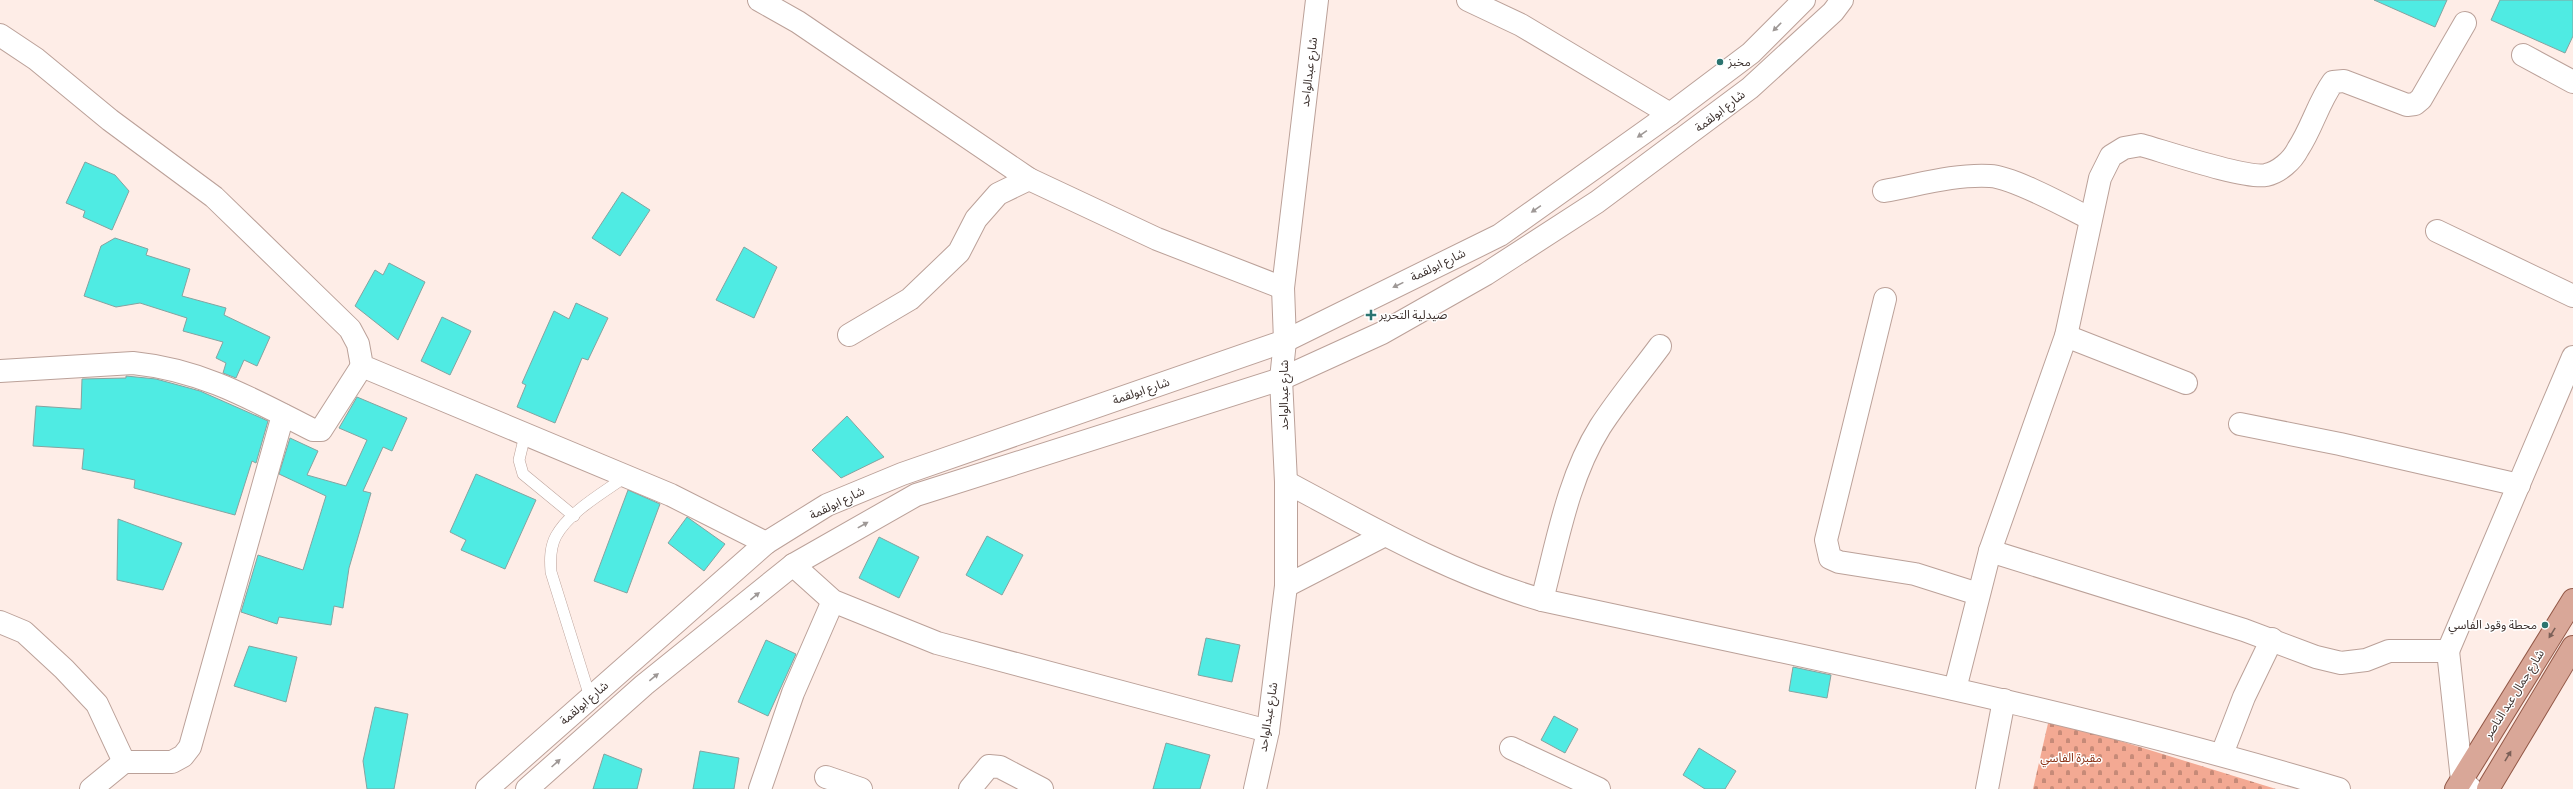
<svg xmlns="http://www.w3.org/2000/svg" width="2573" height="789" font-family="Barlow,'Noto Sans Arabic',sans-serif">
<style>
.cemetery{fill:url(#cemetery-stones)}
.building{fill:#4febe3;stroke:#85a3a0}
.lines{fill:none;stroke-linecap:round;stroke-linejoin:round}
.service-casing{stroke:#bba199;stroke-width:12}
.minor-casing{stroke:#bba199;stroke-width:24}
.tertiary-casing{stroke:#bba199;stroke-width:24}
.primary-casing{stroke:#925847;stroke-width:24}
.service{stroke:#fff;stroke-width:11}
.minor{stroke:#fff;stroke-width:22}
.tertiary{stroke:#fff;stroke-width:22}
.primary{stroke:#d9a798;stroke-width:22}
.oneway{fill:#9e9896}
.oneway2{fill:#7b6058}
.poi-dot{fill:#2b7470;stroke:#fff;stroke-width:1.5}
.labels{text-anchor:middle;stroke-width:3;stroke-linejoin:round;paint-order:stroke}
.poi-label{font-size:12px;fill:#3c312e;stroke:#fff;text-anchor:start}
.street-label{font-size:12px;fill:#3c312e;stroke:#fff}
.park-label{font-size:12px;fill:#8a3115;stroke:#fff}
</style>
<defs>
<pattern id="cemetery-stones" width="16" height="16" patternUnits="userSpaceOnUse"><rect width="16" height="16" fill="#f3a993"/><path d="M2 7V4a2 2 0 0 1 4 0v3zM10 15v-3a2 2 0 0 1 4 0v3z" fill="#c68a78"/></pattern>
</defs>
<rect width="100%" height="100%" fill="#feede7"/>
<polygon class="cemetery" points="2049,719 2276,789 2033,789"/>
<g class="building">
<polygon points="2374,0 2447,0 2435,27"/>
<polygon points="2500,0 2573,0 2573,36 2565,53 2491,20"/>
<polygon points="85,162 115,175 129,191 112,230 83,217 85,211 66,203"/>
<polygon points="622,192 650,210 620,256 592,238"/>
<polygon points="115,238 148,249 146,255 190,269 182,296 226,308 224,315 270,337 257,366 244,360 236,378 223,373 226,363 216,358 223,342 183,331 187,318 140,303 116,307 84,296 101,246"/>
<polygon points="744,247 777,267 754,318 716,300"/>
<polygon points="389,263 425,282 398,340 355,306 375,270 383,275"/>
<polygon points="576,303 608,318 588,360 582,358 555,423 517,407 526,385 522,383 554,311 569,319"/>
<polygon points="442,317 471,331 450,375 421,361"/>
<polygon points="126,376 156,379 200,391 268,421 256,463 252,461 235,515 134,488 135,480 82,469 84,449 33,446 36,406 81,409 82,379 126,378"/>
<polygon points="357,397 407,418 392,451 383,447 363,491 371,493 349,568 343,608 334,606 331,625 279,617 277,624 241,612 258,555 303,570 326,496 279,474 290,438 318,451 307,475 346,486 367,440 339,428"/>
<polygon points="847,416 884,457 841,478 812,450"/>
<polygon points="476,474 536,500 505,569 461,550 466,540 450,532"/>
<polygon points="628,490 660,504 627,593 594,581"/>
<polygon points="687,517 725,544 704,571 668,543"/>
<polygon points="118,519 182,543 163,590 117,580"/>
<polygon points="987,536 1023,555 1002,595 966,575"/>
<polygon points="879,537 919,557 899,598 859,578"/>
<polygon points="1206,638 1240,645 1232,682 1198,675"/>
<polygon points="766,640 796,654 768,716 738,702"/>
<polygon points="249,646 297,657 286,702 234,686"/>
<polygon points="1793,667 1831,675 1827,698 1789,691"/>
<polygon points="375,707 408,714 394,789 367,789 363,761"/>
<polygon points="1554,716 1578,729 1565,753 1541,740"/>
<polygon points="1166,743 1210,755 1200,789 1153,789"/>
<polygon points="1699,748 1736,771 1725,789 1705,789 1683,775"/>
<polygon points="700,751 739,758 734,789 693,789"/>
<polygon points="604,754 642,769 637,789 593,789"/>
</g>
<g class="lines">
<g class="service-casing">
<g id="service">
<polyline points="525,435 519,460 523,474 574,516"/>
<path d="M590,697l-39,-125c-1,-13 -1,-25 5,-36 14,-25 47,-43 69,-59"/>
</g>
</g>
<g class="minor-casing">
<g id="minor">
<polyline points="759,0 798,22 1029,179 1157,239 1283,288"/>
<polyline points="1468,0 1521,25 1670,114"/>
<polyline points="0,35 36,59 110,120 214,197 350,329 358,344 362,366 671,495 766,543"/>
<polyline points="2523,55 2573,82"/>
<path d="M1884,191c34,-6 71,-17 106,-15 23,1 77,31 99,42"/>
<polyline points="2437,231 2573,296"/>
<polyline points="1885,299 1826,540 1830,558 1839,562 1915,574 1978,594"/>
<polyline points="849,335 910,299 959,252 976,219 998,194 1029,179"/>
<polyline points="2066,336 2186,383"/>
<path d="M0,371l133,-8c69,7 119,36 180,67h8l41,-64"/>
<polyline points="2240,424 2340,444 2519,485"/>
<path d="M1286,482c82,44 166,92 256,118 267,58 535,110 797,189"/>
<polyline points="1990,551 2244,630 2316,657 2341,663 2366,660 2389,651 2448,651 2462,780 2471,789"/>
<polyline points="793,565 833,601 937,643 1268,731"/>
<polyline points="1286,586 1385,535"/>
<path d="M1542,600c15,-57 26,-122 58,-173 18,-28 40,-54 60,-81"/>
<polyline points="0,622 24,632 64,669 97,704 124,762"/>
<polyline points="2448,651 2573,357"/>
<path d="M1955,689l35,-138 76,-215 34,-158 11,-22 13,-8 17,-3c25,7 104,34 125,30 13,-3 26,-14 32,-26 14,-21 20,-46 35,-67l11,-1 63,24 8,-1 6,-5 44,-76"/>
<polyline points="1511,748 1599,789"/>
<polyline points="2222,754 2244,697 2272,639"/>
<polyline points="826,777 861,789"/>
<polyline points="91,789 124,762 172,762 183,756 190,747 283,415"/>
<polyline points="760,789 793,693 833,601"/>
<polyline points="970,789 989,766 1000,767 1042,789"/>
<polyline points="1255,789 1268,731 1286,586 1286,482 1281,379 1285,341 1283,288 1317,0"/>
<polyline points="1987,789 2004,700"/>
</g>
</g>
<g class="tertiary-casing">
<g id="tertiary">
<polyline points="487,789 766,543 827,505 902,474 1285,341 1500,235 1670,114 1751,53 1804,0"/>
<polyline points="527,789 644,685 793,565 916,495 1281,379 1382,333 1486,274 1597,202 1750,88 1833,12 1842,0"/>
</g>
</g>
<g class="primary-casing">
<g id="primary">
<polyline points="2456,789 2573,600"/>
<polyline points="2488,789 2573,647"/>
</g>
</g>
<use href="#service" class="service"/>
<use href="#minor" class="minor"/>
<use href="#tertiary" class="tertiary"/>
<use href="#primary" class="primary"/>
</g>
<defs><path id="oneway-solid" d="M-6-.8H1V-3.2L6.5 0L1 3.2V.8H-6Z"/></defs>
<g class="oneway">
<use href="#oneway-solid" transform="translate(1777 27) rotate(135)"/>
<use href="#oneway-solid" transform="translate(1642 134) rotate(145)"/>
<use href="#oneway-solid" transform="translate(1536 209) rotate(145)"/>
<use href="#oneway-solid" transform="translate(1398 285) rotate(154)"/>
<use href="#oneway-solid" transform="translate(863 525) rotate(-29)"/>
<use href="#oneway-solid" transform="translate(755 596) rotate(-39)"/>
<use href="#oneway-solid" transform="translate(654 677) rotate(-39)"/>
<use href="#oneway-solid" transform="translate(556 763) rotate(-42)"/>
</g>
<g class="oneway2">
<use href="#oneway-solid" transform="translate(2552 633) rotate(122)"/>
<use href="#oneway-solid" transform="translate(2508 756) rotate(-59)"/>
</g>
<g class="poi-dot">
<circle cx="1720" cy="62" r="4"/>
<path d="M1369 309h4v4h4v4h-4v4h-4v-4h-4v-4h4z"/>
<circle cx="2545" cy="625" r="4"/>
</g>
<g class="labels">
<g class="poi-label">
<text x="1728" y="66">مخبز</text>
<text x="1379" y="319">صيدلية التحرير</text>
<text x="2537" y="629" text-anchor="end">محطة وقود الفاسي</text>
</g>
<g class="street-label">
<text transform="translate(1309 72) rotate(-83)" y="4">شارع عبدالواحد</text>
<text transform="translate(1720 111) rotate(-38)" y="4">شارع ابولقمة</text>
<text transform="translate(1438 265) rotate(-26)" y="4">شارع ابولقمة</text>
<text transform="translate(1141 391) rotate(-19)" y="4">شارع ابولقمة</text>
<text transform="translate(1284 395) rotate(-90)" y="4">شارع عبدالواحد</text>
<text transform="translate(837 503) rotate(-26)" y="4">شارع ابولقمة</text>
<text transform="translate(2514 694) rotate(-58)" y="4">شارع جمال عبد الناصر</text>
<text transform="translate(584 703) rotate(-41)" y="4">شارع ابولقمة</text>
<text transform="translate(1268 717) rotate(-81)" y="4">شارع عبدالواحد</text>
</g>
<g class="park-label">
<text x="2071" y="762">مقبرة الفاسي</text>
</g>
</g>
</svg>
